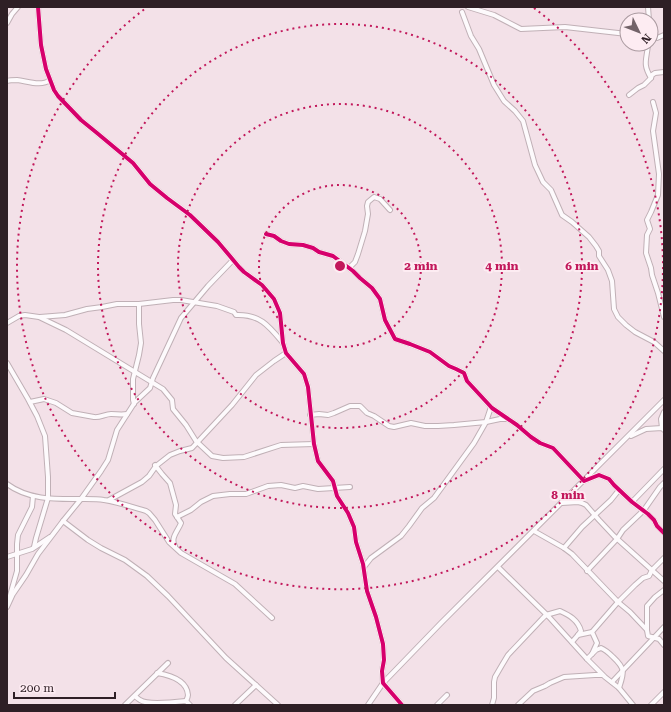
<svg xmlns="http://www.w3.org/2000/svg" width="671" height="712" font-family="'Roboto Serif',serif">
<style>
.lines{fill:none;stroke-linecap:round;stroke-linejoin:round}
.minor-casing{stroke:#c0b0b6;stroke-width:6}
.minor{stroke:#fdfafc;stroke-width:4}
.cycleway-casing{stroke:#fdecf2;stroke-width:6}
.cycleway{stroke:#d6006c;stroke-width:4}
.ring{fill:none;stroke:#c2185b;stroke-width:2;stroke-dasharray:2 4}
.centre{fill:#c2185b;stroke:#fdecf2;stroke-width:2}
.ring-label{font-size:12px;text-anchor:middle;font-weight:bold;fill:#c2185b;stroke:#fdecf2;stroke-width:4;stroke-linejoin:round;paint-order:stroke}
</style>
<rect width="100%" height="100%" fill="#f3e1e8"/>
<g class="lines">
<g class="minor-casing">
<g id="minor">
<polyline points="38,7 41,45 46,69 54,90 58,96 81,120 97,133 133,163 150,184 167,198 190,215 218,242 229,255 239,267 244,272 262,285 274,299 280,313 283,343 286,353 304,374 308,387 314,444 318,461 333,481 337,496 348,513 354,527 356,542 363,564 367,591 376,617 383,644 384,660 382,671 383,683 402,705"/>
<polyline points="468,7 494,15 521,29 565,27 627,34"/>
<polyline points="648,7 649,20"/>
<polyline points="462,12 471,36 479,49 494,85 504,101 515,111 523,121 535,165 543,182 551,190 562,215 572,222 589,237 596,246 599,251 599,256 608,270 612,281 614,309 618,317 626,325 635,332 654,342 664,351"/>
<polyline points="7,23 12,14 18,7"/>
<polyline points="651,36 657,38 664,35"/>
<path d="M648,44c-1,16 -6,19 3,34"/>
<path d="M7,81c3,-1 7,-1 10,-1 10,1 24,7 33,0"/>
<polyline points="629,95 638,88 644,85 651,78 652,75 655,73 664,72"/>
<polyline points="653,102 656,113 653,131 659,174 658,195 651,212 647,220 650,229 647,235 646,253 651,268 652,275 658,293 664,317"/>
<polyline points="266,234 274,236 281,241 289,244 303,245 313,248 319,252 333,256 353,271 360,278 372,288 380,299 385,320 395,339 410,344 430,352 449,366 456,369 464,373 467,381 492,408 517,425 531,437 540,443 553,448 584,481 599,475 609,479 614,485 632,502 648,514 654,520 657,526 664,533"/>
<polyline points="349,268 355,262 358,254 365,231 368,214 367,206 368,202 374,197 380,199 390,210"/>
<path d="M40,317l25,-2 22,-6 15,-2 15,-3h22l34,-4h8l36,6 17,6 2,3c24,-1 33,11 47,28"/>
<polyline points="7,323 19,316 25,315 39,317 66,330 163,389 172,400 173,409 186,425 196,441 212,456 223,458 244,457 281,445 314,444"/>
<polyline points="7,363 28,399 37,416 45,436 48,477 48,498 36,538 34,547"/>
<path d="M30,402l14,-3 12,4 16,10 22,4c6,1 11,-3 17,-3 6,0 10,1 16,0"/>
<polyline points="134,404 133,400 133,379 139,355 141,343 139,324 139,304"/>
<polyline points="310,415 319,414 328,415 334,413 350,406 360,406 367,413 374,416 389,426 394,427 411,423 425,426 438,426 454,425 486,422 500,419 506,419"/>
<polyline points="662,428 661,419 664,412"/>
<polyline points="631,436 646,429 662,428 664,430"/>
<path d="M155,465l7,9 8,9 6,22 -1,9 6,9c-3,8 -11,15 -6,23"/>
<path d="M7,484c23,17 51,15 78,15 6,0 13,0 19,1 14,2 28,7 42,11l3,2 6,7 14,22 12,11 54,31 37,34"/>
<polyline points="109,500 142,482 149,476 156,466 170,455 180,451 192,448 232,405 256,375 274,361 286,353"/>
<polyline points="632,502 664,469"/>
<polyline points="562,503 578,502 582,503 586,505 599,520 614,536 664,581"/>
<polyline points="177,517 191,510 201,502 213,496 230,494 246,494 268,486 281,485 295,488 303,486 318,489 350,487"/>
<polyline points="63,521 88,540 101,548 125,560 147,576 168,596 226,658 278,705"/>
<polyline points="534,531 564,548 572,554 618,602 630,612 647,630 648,636 659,639 664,645"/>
<polyline points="564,548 582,527 611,500 619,490"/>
<polyline points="7,557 32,549 50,537"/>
<polyline points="364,567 371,558 401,536 409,526 422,508 434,498 474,443 486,422 491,407"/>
<polyline points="498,567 549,617 587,659 605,677 619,688 633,705"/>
<polyline points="587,571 617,539 623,530 644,510 660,487 664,483"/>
<polyline points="9,599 17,571 17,544 18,535 32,507 33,496"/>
<polyline points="7,607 13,594 26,575 38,554 57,529 63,521 81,499 101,471 108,460 117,430 135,402 150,388 153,378 181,318 208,286 233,260"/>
<polyline points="647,630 647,606 655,597 664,590"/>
<polyline points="572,642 578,635 592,632"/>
<polyline points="592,654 597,643 592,632 618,602 635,585 643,578 649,576 652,570 664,558"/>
<path d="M587,659l9,-9 5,-2c5,2 8,5 12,9 13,12 11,16 6,31"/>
<path d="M157,673c12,2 30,7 31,22 0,2 -1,4 -2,6"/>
<polyline points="612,682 664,627"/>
<path d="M135,696c1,1 3,3 5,4 7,5 37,2 46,1l4,4"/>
<polyline points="125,705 168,663"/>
<polyline points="235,705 256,685"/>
<polyline points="368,705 383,683 441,623 664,400"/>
<polyline points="437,705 447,695"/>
<path d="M492,705l2,-7v-16l1,-5 7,-12 6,-10 34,-36 4,-4 14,-4c9,4 18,9 21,20l-3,4"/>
<polyline points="518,705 533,691 545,686 550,683 564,677 595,675 602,675"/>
<polyline points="651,705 664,692"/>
</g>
</g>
<use href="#minor" class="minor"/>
<g class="cycleway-casing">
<g id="cycleway">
<polyline points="38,7 41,45 46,69 54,90 58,96 81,120 97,133 133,163 150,184 167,198 190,215 218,242 229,255 239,267 244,272 262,285 274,299 280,313 283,343 286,353 304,374 308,387 314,444 318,461 333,481 337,496 348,513 354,527 356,542 363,564 367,591 376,617 383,644 384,660 382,671 383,683 402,705"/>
<polyline points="266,234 274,236 281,241 289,244 303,245 313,248 319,252 333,256 353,271 360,278 372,288 380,299 385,320 395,339 410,344 430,352 449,366 456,369 464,373 467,381 492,408 517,425 531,437 540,443 553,448 584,481 599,475 609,479 614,485 632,502 648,514 654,520 657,526 664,533"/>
</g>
</g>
<use href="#cycleway" class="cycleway"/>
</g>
<g class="ring">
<circle cx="340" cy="266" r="81"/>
<circle cx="340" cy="266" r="162"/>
<circle cx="340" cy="266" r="242"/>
<path d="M534 8A323 323 0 1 1 146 8"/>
</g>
<circle cx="340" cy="266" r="6" class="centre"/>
<g class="ring-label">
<text x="421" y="270">2 min</text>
<text x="502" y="270">4 min</text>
<text x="582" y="270">6 min</text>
<text x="568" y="499">8 min</text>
</g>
<rect width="671" height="712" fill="none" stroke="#2e1f25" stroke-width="16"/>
<g transform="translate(639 32) rotate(133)"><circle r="19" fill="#fdecf2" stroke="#aa9aa0"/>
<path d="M0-3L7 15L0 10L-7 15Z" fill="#736369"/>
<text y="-6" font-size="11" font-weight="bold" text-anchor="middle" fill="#2e1f25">N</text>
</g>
<path d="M14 692v6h101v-6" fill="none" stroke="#2e1f25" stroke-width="2"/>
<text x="20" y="692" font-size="12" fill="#2e1f25" stroke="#fdecf2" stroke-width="3" paint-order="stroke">200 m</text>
</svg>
